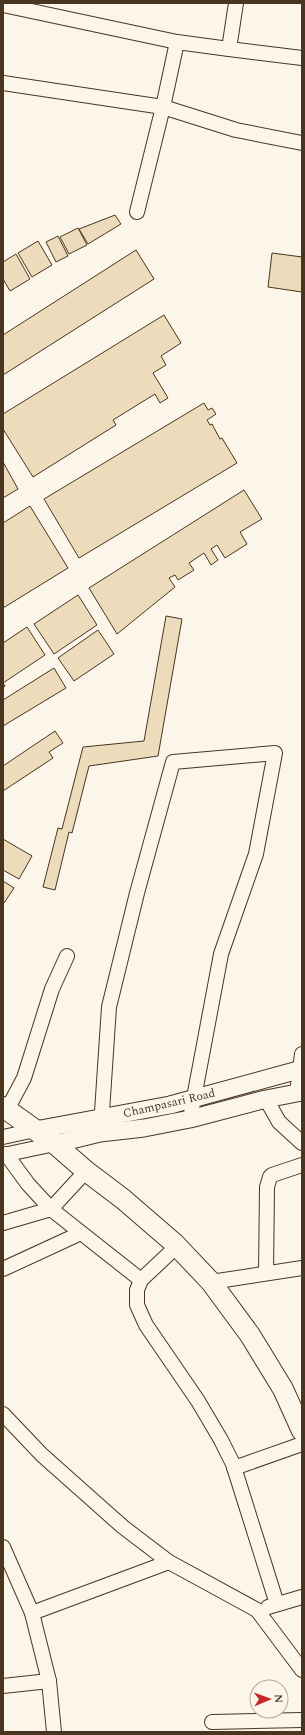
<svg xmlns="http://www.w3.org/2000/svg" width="305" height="1735" font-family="Spectral,serif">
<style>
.building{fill:#ecdcbc;stroke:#4a3520}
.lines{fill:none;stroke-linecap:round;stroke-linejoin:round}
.minor-casing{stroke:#4a3520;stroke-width:16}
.major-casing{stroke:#4a3520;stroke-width:19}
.highway-casing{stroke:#4a3520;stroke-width:22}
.minor{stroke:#fbf6e9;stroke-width:14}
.major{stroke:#fbf6e9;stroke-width:17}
.highway{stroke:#fbf6e9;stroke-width:20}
.labels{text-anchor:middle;stroke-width:3;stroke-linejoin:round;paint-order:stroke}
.street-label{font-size:12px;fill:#4a3520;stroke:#fbf6e9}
</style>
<rect width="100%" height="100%" fill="#fbf6e9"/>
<g class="building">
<polygon points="115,215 121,224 88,244 79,229"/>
<polygon points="78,228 87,245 69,254 60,237"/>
<polygon points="58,236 68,256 56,262 46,242"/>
<polygon points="38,241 52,265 32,277 18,253"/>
<polygon points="136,250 154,279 3,375 3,335"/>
<polygon points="272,253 302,257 302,292 268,287"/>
<polygon points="16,254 30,279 10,291 3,279 3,262"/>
<polygon points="164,315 181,343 161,356 166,365 153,373 168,398 160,403 155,394 113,420 116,425 33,477 3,429 3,414"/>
<polygon points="204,403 208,410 212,408 216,414 207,420 210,425 212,424 220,439 222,438 237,463 79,558 44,499"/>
<polygon points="3,462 18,489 3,498"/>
<polygon points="244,490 262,519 240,532 247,544 225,558 217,545 211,549 218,560 211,565 204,553 189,563 194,570 178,580 175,575 169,578 175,587 117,634 89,588"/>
<polygon points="30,506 68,568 3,608 3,523"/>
<polygon points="78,595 97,625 54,654 34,624"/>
<polygon points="166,616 182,619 158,756 89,766 72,833 69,832 55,890 43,887 58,828 62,829 83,747 144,741"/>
<polygon points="27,627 45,655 3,683 5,686 3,688 3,643"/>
<polygon points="98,630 114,654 74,681 58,658"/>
<polygon points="54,668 66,688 3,726 3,700"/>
<polygon points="55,731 63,743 49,752 53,758 3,791 3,766"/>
<polygon points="3,839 32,856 19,879 3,870"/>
<polygon points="3,881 14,888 4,903 3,903"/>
</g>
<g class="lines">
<g class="minor-casing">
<g id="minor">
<polyline points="3,5 177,42"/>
<polyline points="229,49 302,58"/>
<polyline points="3,83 163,107 177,42 229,49 236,3"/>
<polyline points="137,212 163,107 236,130 302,143"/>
<polyline points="297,1093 302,1054"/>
<polyline points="266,1099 279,1122 302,1143"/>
<polyline points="7,1110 24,1078 52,989 67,956"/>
<polyline points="101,1127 109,1007 137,893 173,762 275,753 256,854 221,954 190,1119"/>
<polyline points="3,1137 35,1130"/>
<polyline points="6,1154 28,1184 51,1209 141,1280"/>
<polyline points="3,1155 55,1144"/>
<polyline points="3,1223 51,1209 86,1171"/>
<polyline points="177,1246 141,1280 137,1290 137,1305 146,1325 198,1401 221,1440 233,1464 277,1604"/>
<polyline points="3,1269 81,1233"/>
<polyline points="266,1273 267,1187 270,1177 272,1175 302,1165"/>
<polyline points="211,1282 302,1268"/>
<polyline points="3,1414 42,1455 123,1527 169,1562 257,1610 302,1670"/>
<polyline points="234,1468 302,1444"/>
<polyline points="3,1547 32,1613 49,1681 54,1732"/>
<polyline points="268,1607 302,1597"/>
<polyline points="32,1613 169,1562"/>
<polyline points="3,1686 49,1681"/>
<polyline points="212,1722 302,1720"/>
</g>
</g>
<g class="major-casing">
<g id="major">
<polyline points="35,1130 170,1105 302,1069"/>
<polyline points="55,1144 100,1133 144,1128 190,1119 266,1099 302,1092"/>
</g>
</g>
<g class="highway-casing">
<polyline id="highway" points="3,1107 55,1144 86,1171 123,1199 174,1243 211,1282 250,1335 283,1389 302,1431"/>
</g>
<use href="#minor" class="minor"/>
<use href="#major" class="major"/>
<use href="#highway" class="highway"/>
</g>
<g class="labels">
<g class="street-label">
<text transform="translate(169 1103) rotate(-13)" y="4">Champasari Road</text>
</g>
</g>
<rect width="305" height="1735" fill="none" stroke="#4a3520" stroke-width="8"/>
<g transform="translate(269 1699) rotate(88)"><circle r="19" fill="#fbf6e9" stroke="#b4a999"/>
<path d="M0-3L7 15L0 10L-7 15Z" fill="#c62828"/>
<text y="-6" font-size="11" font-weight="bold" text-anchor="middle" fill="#4a3520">N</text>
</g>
</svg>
